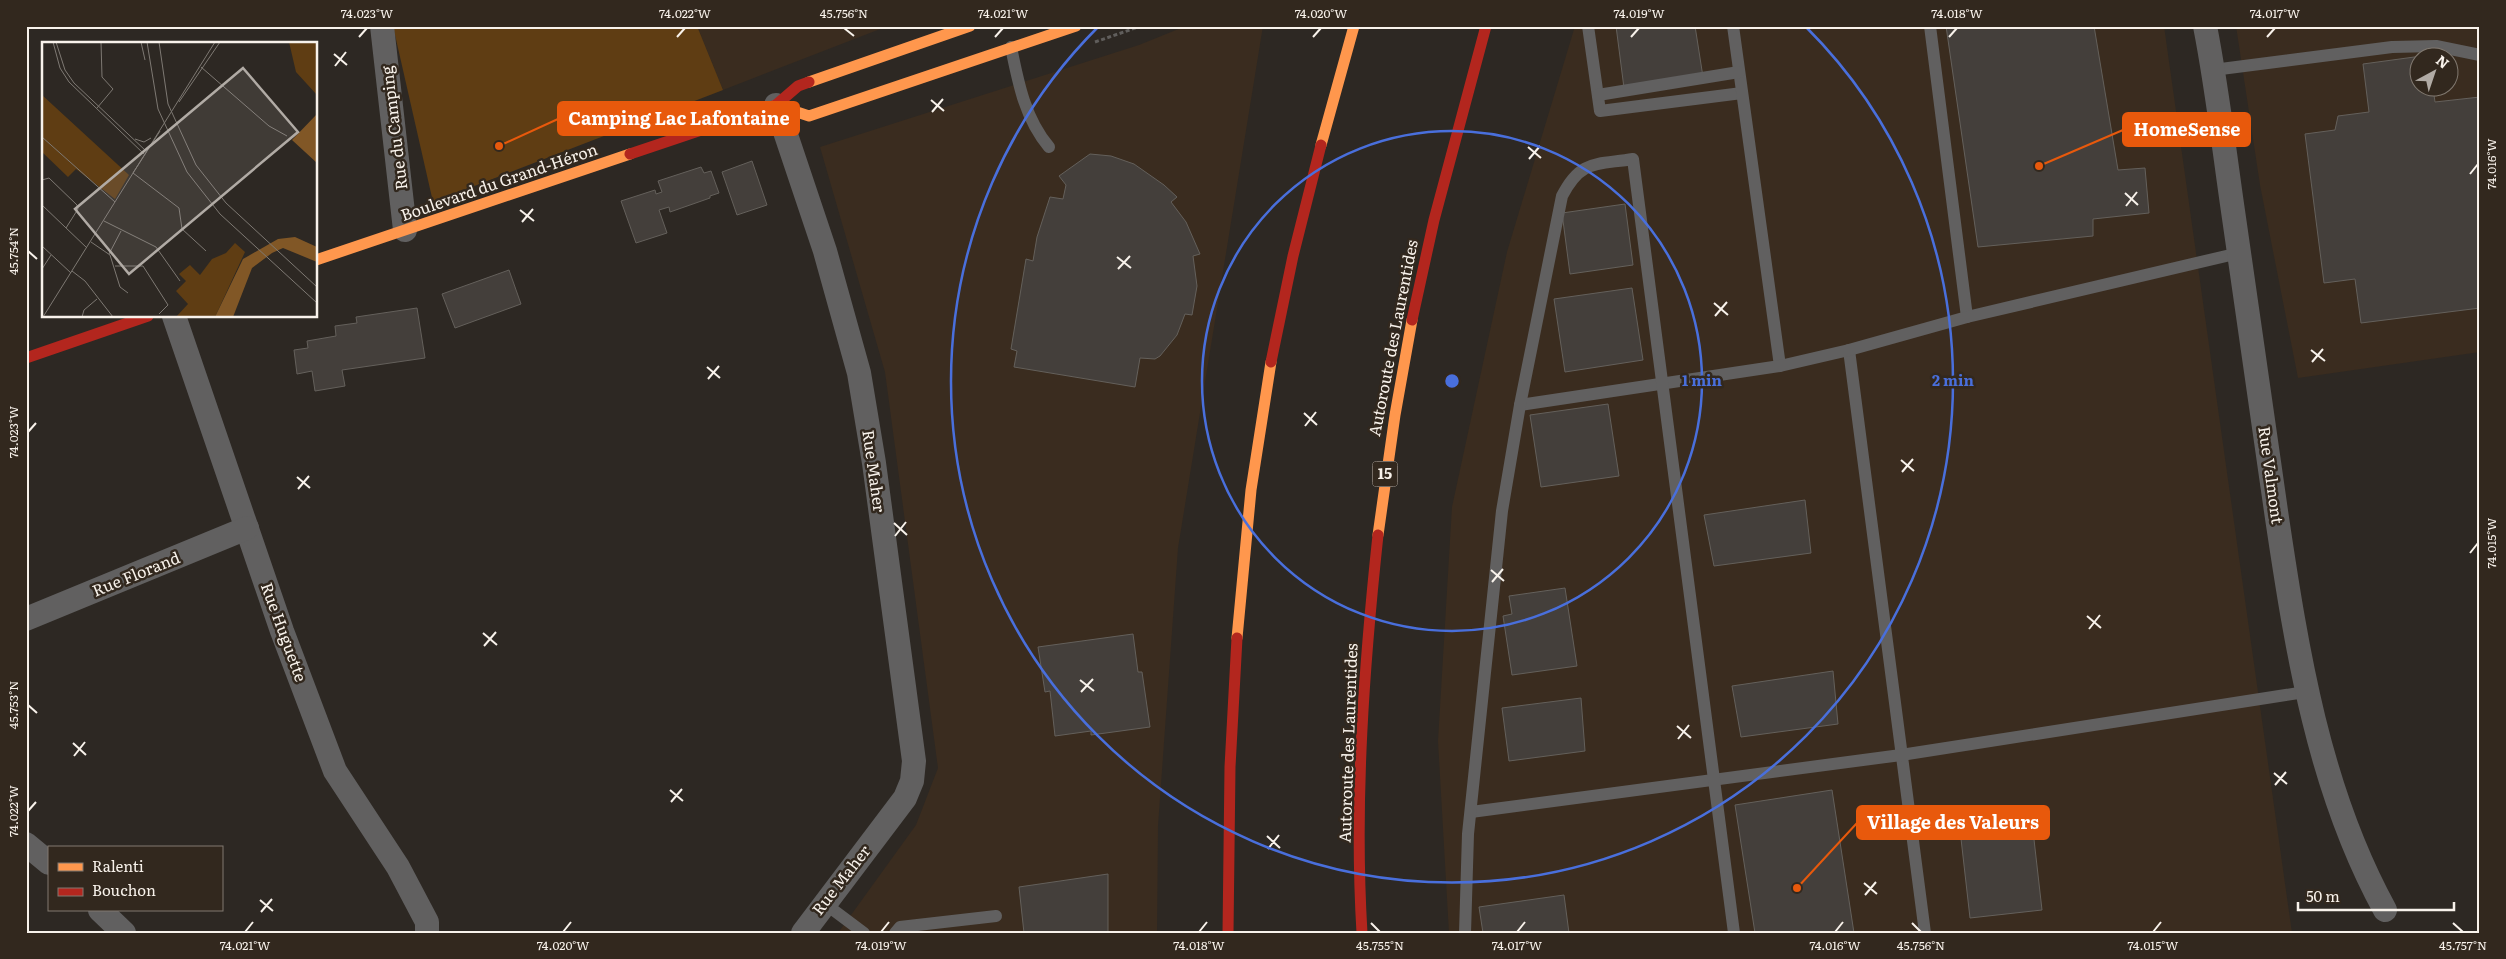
<svg xmlns="http://www.w3.org/2000/svg" width="2506" height="959" font-family="Literata,serif">
<style>
.built{fill:#3a2c1f;fill-rule:evenodd}
.green{fill:#5f3d13}
.building{fill:#443f3b;stroke:#64605b}
.lines{fill:none;stroke-linecap:round;stroke-linejoin:round}
.path{stroke:#605e5c;stroke-width:3;stroke-dasharray:4 2.5;stroke-linecap:butt}
.lane{stroke:#616060;stroke-width:12}
.street{stroke:#616060;stroke-width:24}
.slow{stroke:#ff974d;stroke-width:11}
.jam{stroke:#b3261e;stroke-width:11}
.ticks{fill:none;stroke:#f8f2eb;stroke-width:2}
.ring{fill:none;stroke:#496fdc;stroke-width:2.5}
.labels{text-anchor:middle;stroke-width:5;stroke-linejoin:round;paint-order:stroke}
.shield{fill:#32281e;stroke:#bdb5ae;stroke-width:1}
.shield-label{font-size:15px;font-weight:bold;fill:#f8f2eb}
.street-label{font-size:16px;fill:#f8f2eb;stroke:#32281e}
.inset-road{fill:none;stroke:#7e7973;stroke-width:1}
.view{fill:#b1aba5;fill-opacity:0.15;stroke:#b1aba5;stroke-width:2.5}
.inset-edge{fill:none;stroke:#f8f2eb;stroke-width:2.5}
.centre{fill:#496fdc;stroke:#32281e;stroke-width:2.5}
.ring-label{font-size:15px;text-anchor:middle;font-weight:bold;fill:#496fdc;stroke:#32281e;stroke-width:5;stroke-linejoin:round;paint-order:stroke}
.leader{fill:none;stroke:#e8590c;stroke-width:2}
.callout-dot{fill:#e8590c;stroke:#32281e;stroke-width:2}
.callout{fill:#e8590c;stroke:#e8590c;stroke-width:2}
.callout-label{font-size:18px;text-anchor:middle;font-weight:bold;fill:#fff}
.neatline{fill:none;stroke:#f8f2eb;stroke-width:2}
.ticks-label{font-size:12px;text-anchor:middle;fill:#f8f2eb}
</style>
<rect width="100%" height="100%" fill="#2d2823"/>
<g class="built">
<polygon points="697,26 888,26 723,90"/>
<polygon points="1186,26 1263,26 1178,548 1158,826 1157,933 838,933 916,825 938,768 885,372 820,147 1139,45"/>
<polygon points="1575,26 2164,26 2292,933 1449,933 1438,741 1452,507 1507,252"/>
<path d="M2236,26h244v326l-182,26 -38,-193zM2418,58h30v30h-30z"/>
</g>
<polygon class="green" points="393,26 697,26 723,90 433,202"/>
<g class="building">
<polygon points="1616,26 1695,26 1703,77 1624,88"/>
<polygon points="1946,26 2094,26 2118,170 2145,168 2149,213 2093,219 2093,236 1978,247"/>
<polygon points="2429,55 2429,58 2418,58 2418,88 2433,88 2435,102 2480,97 2480,308 2361,323 2355,279 2324,283 2305,134 2335,130 2338,116 2369,112 2363,64"/>
<polygon points="1090,154 1111,156 1134,164 1164,185 1177,197 1171,202 1186,222 1200,254 1193,256 1197,286 1192,315 1185,314 1177,335 1160,356 1155,359 1140,358 1135,387 1014,367 1017,351 1011,349 1026,259 1033,261 1037,237 1050,197 1063,199 1066,185 1059,176"/>
<polygon points="752,161 767,205 737,215 722,172"/>
<polygon points="701,167 704,173 711,171 719,193 710,196 710,198 670,212 669,207 659,210 667,233 636,243 621,201 655,190 656,194 662,192 658,181"/>
<polygon points="1625,204 1633,265 1570,274 1562,213"/>
<polygon points="509,270 521,304 455,328 442,294"/>
<polygon points="1632,288 1643,360 1565,372 1554,299"/>
<polygon points="417,308 425,358 342,370 345,386 315,391 312,371 297,374 294,350 308,348 307,341 336,336 335,326 357,323 356,317"/>
<polygon points="1608,404 1619,476 1541,487 1530,415"/>
<polygon points="1805,500 1811,553 1714,566 1704,515"/>
<polygon points="1565,588 1577,666 1512,675 1503,616 1512,614 1509,596"/>
<polygon points="1133,634 1138,672 1142,672 1150,727 1091,735 1091,731 1055,736 1050,691 1045,692 1038,647"/>
<polygon points="1833,671 1838,724 1741,737 1732,686"/>
<polygon points="1581,698 1585,751 1509,761 1502,708"/>
<polygon points="1832,790 1854,933 1755,933 1735,805"/>
<polygon points="2031,813 2042,910 1970,918 1959,821"/>
<polygon points="1108,874 1108,933 1024,933 1019,887"/>
<polygon points="1564,895 1569,933 1483,933 1479,907"/>
</g>
<g class="lines">
<polyline class="path" points="1095,42 1141,26"/>
<g class="lane">
<polyline points="1588,26 1600,111 1742,93"/>
<polyline points="1733,26 1780,366"/>
<polyline points="1930,26 1967,317"/>
<path d="M1011,47c7,35 14,72 38,100"/>
<polyline points="2213,70 2392,47 2436,46 2480,55"/>
<polyline points="1598,95 1739,72"/>
<polyline points="1849,350 1925,933"/>
<polyline points="1520,405 1780,366 1849,350 1967,317 2239,253"/>
<polyline points="1471,812 1901,755 2305,692"/>
<polyline points="824,903 864,933"/>
<polyline points="895,933 900,927 996,916"/>
<path d="M1465,933l3,-99 34,-323 18,-106 42,-209c19,-37 34,-31 71,-37l101,774"/>
</g>
<g class="street">
<polyline points="382,26 405,230"/>
<path d="M2205,26c12,61 19,123 28,185 14,102 29,204 44,307 20,134 42,272 108,392"/>
<polyline points="776,105 825,251 859,373 874,463 914,761 912,781 905,798 803,933"/>
<polyline points="174,316 282,631 335,771 398,867 427,922 427,933"/>
<polyline points="26,619 247,528"/>
<polyline points="26,844 49,863"/>
<polyline points="100,910 124,933"/>
</g>
<g class="slow">
<polyline points="809,82 970,26"/>
<polyline points="776,105 809,116 1076,26"/>
<polyline points="1321,145 1354,26"/>
<polyline points="316,260 630,154"/>
<polyline points="1378,535 1395,415 1412,320"/>
<polyline points="1237,638 1251,490 1271,362"/>
</g>
<g class="jam">
<polyline points="630,154 776,105 798,86 809,82"/>
<polyline points="1412,320 1434,220 1486,26"/>
<polyline points="26,358 148,316"/>
<polyline points="1271,362 1293,256 1321,145"/>
<polyline points="1228,933 1230,767 1237,638"/>
<path d="M1362,933c-8,-132 2,-267 16,-398"/>
</g>
</g>
<path class="ticks" d="M844,28l10,8M359,37l8,-9M677,37l8,-9M995,37l8,-9M1313,37l8,-9M1631,37l8,-9M1949,37l8,-9M2267,37l8,-9M334,54l13,11M335,66l11,-14M931,100l13,11M932,112l11,-13M1528,147l13,11M1529,159l11,-13M2470,174l8,-10M2125,193l13,12M2126,206l11,-14M520,210l14,11M522,222l11,-13M28,251l9,8M1117,257l14,11M1118,269l12,-13M1714,303l14,12M1715,316l12,-14M2311,350l14,11M2312,362l11,-13M707,367l13,11M708,379l11,-13M1304,413l13,12M1305,426l11,-14M28,432l8,-9M1901,460l13,11M1902,472l11,-13M297,477l13,11M298,489l11,-13M894,523l13,12M895,536l11,-14M2470,553l8,-10M1491,570l13,11M1492,582l11,-13M2087,616l14,12M2089,629l11,-14M483,633l14,12M484,646l12,-14M1080,680l14,11M1081,692l12,-13M28,705l9,8M1677,726l14,12M1678,739l11,-14M73,743l13,12M74,756l11,-14M2274,773l13,11M2275,785l11,-13M670,790l13,11M671,802l11,-13M28,811l8,-9M1267,836l13,12M1268,849l11,-14M1864,883l13,11M1865,895l11,-13M260,900l13,11M261,912l11,-13M1371,923l9,9M1912,923l9,9M2453,923l10,9M245,932l8,-10M563,932l8,-10M881,932l8,-10M1199,932l8,-10M1517,932l8,-10M1835,932l8,-10M2153,932l8,-10"/>
<g class="ring">
<circle cx="1452" cy="381" r="250"/>
<path d="M1806 27A501 501 0 1 1 1098 27"/>
</g>
<g class="labels">
<rect class="shield" x="1372.5" y="461.5" width="25" height="25" rx="4"/>
<g class="shield-label">
<text x="1385" y="479">15</text>
</g>
<g class="street-label">
<text transform="translate(394 128) rotate(-97)" y="6">Rue du Camping</text>
<text transform="translate(499 182) rotate(-19)" y="6">Boulevard du Grand-Héron</text>
<text transform="translate(1393 338) rotate(-79)" y="6">Autoroute des Laurentides</text>
<text transform="translate(874 471) rotate(82)" y="6">Rue Maher</text>
<text transform="translate(2271 475) rotate(82)" y="6">Rue Valmont</text>
<text transform="translate(136 574) rotate(-22)" y="6">Rue Florand</text>
<text transform="translate(284 632) rotate(70)" y="6">Rue Huguette</text>
<text transform="translate(1348 743) rotate(-88)" y="6">Autoroute des Laurentides</text>
<text transform="translate(841 880) rotate(-52)" y="6">Rue Maher</text>
</g>
</g>
<g transform="translate(42 42)">
<rect width="275" height="275" fill="#2d2823"/>
<path d="M247,0h28v53l-21,-23zM0,53l87,80 -14,24 -39,-30 -8,8 -26,-25zM193,201l10,9 -30,65h-39l12,-13 -12,-13 10,-10 -7,-7 11,-9 10,10 12,-16 14,-6z" fill="#5f3d13"/>
<path d="M275,72v49l-25,-23zM253,195l22,10v15l-34,-14 -11,5 -20,15 -19,49h-18l28,-58 35,-20z" fill="#815726"/>
<path class="inset-road" d="M11,0l7,26 9,14 75,72M14,0l9,28 9,13 72,68M99,0l4,18M105,0l11,67 29,63 33,42 97,89M117,0l9,62 28,61 30,38 91,84M159,25l68,59 18,10M137,60l41,-60M55,66l16,-19 -11,-12 -1,-35M0,95l73,65M93,97l9,3 7,-4M91,131l27,-42M91,131l46,35 3,21 24,22M0,138l7,-2 28,27 1,4 -12,19M0,163l45,43M62,179l52,26 24,34M49,200l19,13 10,32 8,6M0,204l29,27M67,212l12,-23M73,224h28l25,39 -9,9M0,227l9,-14M30,229l13,10 28,36M1,275l172,-275M40,275l2,-7 13,-11"/>
<path class="view" d="M201,26l55,64 -169,142 -54,-65z"/>
<rect width="275" height="275" class="inset-edge"/>
</g>
<circle cx="1452" cy="381" r="8" class="centre"/>
<g class="ring-label">
<text x="1702" y="386">1 min</text>
<text x="1953" y="386">2 min</text>
</g>
<path class="leader" d="M499 146L558 119M2039 166L2123 130M1797 888L1857 823"/>
<g class="callout-dot">
<circle cx="499" cy="146" r="5"/>
<circle cx="2039" cy="166" r="5"/>
<circle cx="1797" cy="888" r="5"/>
</g>
<g class="callout">
<rect x="558" y="102" width="241" height="33" rx="5"/>
<rect x="2123" y="113" width="127" height="33" rx="5"/>
<rect x="1857" y="806" width="192" height="33" rx="5"/>
</g>
<g class="callout-label">
<text x="679" y="125">Camping Lac Lafontaine</text>
<text x="2187" y="136">HomeSense</text>
<text x="1953" y="829">Village des Valeurs</text>
</g>
<rect width="2506" height="959" fill="none" stroke="#32281e" stroke-width="55"/>
<rect x="48" y="846" width="175" height="65" fill="#32281e" stroke="#817970"/>
<rect x="58" y="863" width="25" height="8" fill="#ff974d" stroke="#817970"/>
<text x="92" y="872" font-size="15" fill="#f8f2eb">Ralenti</text>
<rect x="58" y="888" width="25" height="8" fill="#b3261e" stroke="#817970"/>
<text x="92" y="896" font-size="15" fill="#f8f2eb">Bouchon</text>
<g transform="translate(2434 72) rotate(40)"><circle r="24" fill="#32281e" stroke="#817970"/>
<path d="M0-4L9 19L0 12L-9 19Z" fill="#b1aba5"/>
<text y="-8" font-size="14" font-weight="bold" text-anchor="middle" fill="#f8f2eb">N</text>
</g>
<path d="M2298 902v8h156v-8" fill="none" stroke="#f8f2eb" stroke-width="2.5"/>
<text x="2306" y="902" font-size="15" fill="#f8f2eb" stroke="#32281e" stroke-width="4" paint-order="stroke">50 m</text>
<rect x="28" y="28" width="2450" height="904" class="neatline"/>
<g class="ticks-label">
<text x="367" y="18">74.023°W</text>
<text x="685" y="18">74.022°W</text>
<text x="844" y="18">45.756°N</text>
<text x="1003" y="18">74.021°W</text>
<text x="1321" y="18">74.020°W</text>
<text x="1639" y="18">74.019°W</text>
<text x="1957" y="18">74.018°W</text>
<text x="2275" y="18">74.017°W</text>
<text transform="translate(2492 164) rotate(-90)" y="4">74.016°W</text>
<text transform="translate(14 251) rotate(-90)" y="4">45.754°N</text>
<text transform="translate(14 432) rotate(-90)" y="4">74.023°W</text>
<text transform="translate(2492 543) rotate(-90)" y="4">74.015°W</text>
<text transform="translate(14 705) rotate(-90)" y="4">45.753°N</text>
<text transform="translate(14 811) rotate(-90)" y="4">74.022°W</text>
<text x="245" y="950">74.021°W</text>
<text x="563" y="950">74.020°W</text>
<text x="881" y="950">74.019°W</text>
<text x="1199" y="950">74.018°W</text>
<text x="1380" y="950">45.755°N</text>
<text x="1517" y="950">74.017°W</text>
<text x="1835" y="950">74.016°W</text>
<text x="1921" y="950">45.756°N</text>
<text x="2153" y="950">74.015°W</text>
<text x="2463" y="950">45.757°N</text>
</g>
</svg>
